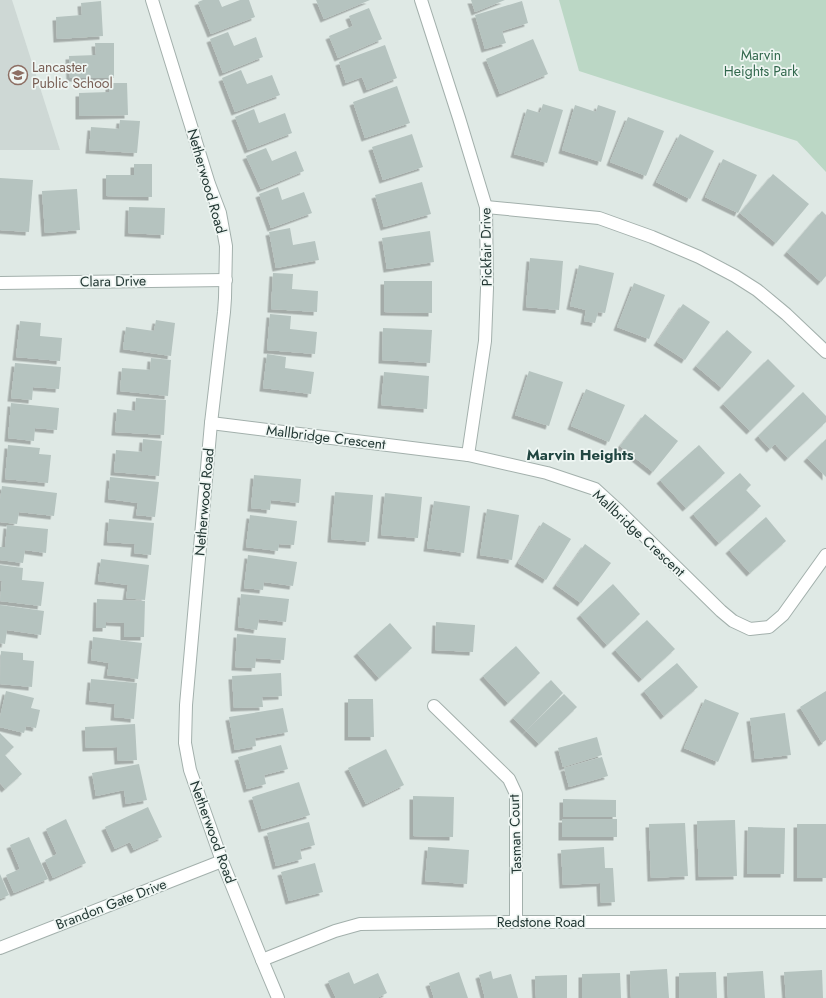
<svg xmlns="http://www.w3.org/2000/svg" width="826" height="998" font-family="Jost,sans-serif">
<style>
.built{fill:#ced8d5}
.green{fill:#bbd7c5}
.building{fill:#b5c3bf;filter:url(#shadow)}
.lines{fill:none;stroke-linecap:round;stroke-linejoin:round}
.minor-casing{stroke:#a3b0ac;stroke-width:14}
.minor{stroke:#fff;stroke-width:12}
.labels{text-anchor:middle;stroke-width:3.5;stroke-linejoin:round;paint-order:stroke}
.park-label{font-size:14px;fill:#32684d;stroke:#eff6f3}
.education-label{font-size:14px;fill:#785e54;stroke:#eff6f3;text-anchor:start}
.street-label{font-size:14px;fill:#223733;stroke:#eff6f3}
.neighbourhood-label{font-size:15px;font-weight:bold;fill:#214641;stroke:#eff6f3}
</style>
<defs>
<filter id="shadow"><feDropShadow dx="-3.5" dy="3.5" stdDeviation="0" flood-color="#0004"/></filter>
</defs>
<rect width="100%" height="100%" fill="#dfe9e5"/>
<polygon class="built" points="0,0 12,0 60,150 0,150"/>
<polygon class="green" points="559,0 826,0 826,172 797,141 579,71"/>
<g class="building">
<polygon points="203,0 219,0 222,7 240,0 249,0 255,17 211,34 198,2"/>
<polygon points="316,0 370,0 324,19"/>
<polygon points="471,0 505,0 475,12"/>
<polygon points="101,1 103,36 57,39 56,17 82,15 81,3"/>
<polygon points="522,1 528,23 502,31 506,43 485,49 475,15"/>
<polygon points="369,8 382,39 338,58 329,36 353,26 349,16"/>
<polygon points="228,32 234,46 256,37 263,57 223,73 210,39"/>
<polygon points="533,39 548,74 500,94 486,59"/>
<polygon points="95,43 114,43 114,78 70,78 69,56 96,55"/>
<polygon points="385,45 397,78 367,90 362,77 346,83 339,62"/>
<polygon points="241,70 247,84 272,75 280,95 235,112 222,78"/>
<polygon points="109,83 127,83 128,115 79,116 79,93 109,92"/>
<polygon points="397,86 410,123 365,138 353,102"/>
<polygon points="543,104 563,110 547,163 514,154 527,109 540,113"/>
<polygon points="575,105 596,112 598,105 616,111 601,162 562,150"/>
<polygon points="254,109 259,123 285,113 292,133 248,150 235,117"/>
<polygon points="628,117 664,131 646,176 610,162"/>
<polygon points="120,120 140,121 137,153 89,150 91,127 119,129"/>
<polygon points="412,134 423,167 383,180 372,147"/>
<polygon points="680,134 714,151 690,199 656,182"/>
<polygon points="266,148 272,161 296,151 304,171 261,189 246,156"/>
<polygon points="723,159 757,175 738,213 705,197"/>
<polygon points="134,164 152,164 152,197 106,196 106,175 134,175"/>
<polygon points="773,174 809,204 776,243 740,213"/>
<polygon points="0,178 33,180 29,232 0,230"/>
<polygon points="422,182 431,214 384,227 375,195"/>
<polygon points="278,187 282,200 304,192 312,213 271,228 259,194"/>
<polygon points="77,189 80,230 45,233 42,191"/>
<polygon points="129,207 165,208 164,235 128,233"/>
<polygon points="822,211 826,215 826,276 821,282 787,252"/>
<polygon points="290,228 293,245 315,241 319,260 276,268 269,232"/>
<polygon points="430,231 434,262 387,269 382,238"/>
<polygon points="530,258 563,261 559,310 526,307"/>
<polygon points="579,265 614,273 605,313 598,312 595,323 584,321 586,310 570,306"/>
<polygon points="273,273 293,274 292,289 318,291 317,312 271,309"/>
<polygon points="384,281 432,281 432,313 384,312"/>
<polygon points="634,283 665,295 649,339 617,327"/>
<polygon points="683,304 710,322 685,360 657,342"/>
<polygon points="270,314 291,316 290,329 317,332 315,354 267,350"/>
<polygon points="156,320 175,323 171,356 123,349 126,327 154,331"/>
<polygon points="20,321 41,323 40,336 62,338 60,361 16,357"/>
<polygon points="383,328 432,330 430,363 382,360"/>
<polygon points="727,330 752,352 722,388 696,366"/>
<polygon points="267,354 286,357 285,368 314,372 311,394 263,388"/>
<polygon points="151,358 171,360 168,396 120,391 122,368 150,370"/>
<polygon points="768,359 795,386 750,431 723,404"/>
<polygon points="15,363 61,367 59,389 33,387 32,400 11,398"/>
<polygon points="529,371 563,382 549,426 515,415"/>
<polygon points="384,372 429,376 427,409 381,405"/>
<polygon points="586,389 625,405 609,442 571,426"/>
<polygon points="803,392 826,416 826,422 788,458 775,444 770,449 758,436"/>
<polygon points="136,398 166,400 164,435 115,432 117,409 135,411"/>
<polygon points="11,403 59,408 57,430 35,428 34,441 8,438"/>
<polygon points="645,414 678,441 653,472 620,446"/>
<polygon points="143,439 162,441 159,476 114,472 116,450 142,452"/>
<polygon points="826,439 826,477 807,458"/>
<polygon points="8,445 40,448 39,454 51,455 48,483 5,479"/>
<polygon points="699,445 725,473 686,508 660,480"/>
<polygon points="740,473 751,485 746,490 761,506 719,543 693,514"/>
<polygon points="254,475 301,479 299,503 271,500 270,510 251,508"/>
<polygon points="110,477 159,482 155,517 136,515 138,503 108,499"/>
<polygon points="2,486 57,493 54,516 19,512 17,524 0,522 0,500"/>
<polygon points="335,492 373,495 369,542 331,539"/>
<polygon points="385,493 422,497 418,538 381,535"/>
<polygon points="434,501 470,506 464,553 427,548"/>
<polygon points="487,509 519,515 512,560 480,555"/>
<polygon points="250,515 297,521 294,545 279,544 278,551 246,547"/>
<polygon points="766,517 786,541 750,573 729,550"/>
<polygon points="109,519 154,523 151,555 134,553 135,544 107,542"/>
<polygon points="543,522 571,539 546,580 518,563"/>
<polygon points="7,525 48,529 46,553 25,550 23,563 0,560 0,547 5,547"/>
<polygon points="585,544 611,563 581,603 556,585"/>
<polygon points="248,555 297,562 293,586 264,582 263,590 244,588"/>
<polygon points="101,559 149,565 145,600 126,598 128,585 98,581"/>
<polygon points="0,565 23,568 22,580 44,582 41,606 0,601 2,581 0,580"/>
<polygon points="613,584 640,614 607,645 580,615"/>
<polygon points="241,594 289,599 286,622 259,619 257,630 238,627"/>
<polygon points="97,599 145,601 144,637 124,637 124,623 106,622 106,628 96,628"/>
<polygon points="0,605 44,611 41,635 7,630 5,644 0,643"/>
<polygon points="647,620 675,649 642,679 615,650"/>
<polygon points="436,622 475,625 473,652 435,650"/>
<polygon points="390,623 412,648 379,678 357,653"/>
<polygon points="237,634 286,638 284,660 256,658 255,668 235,667"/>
<polygon points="93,637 142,643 138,679 107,675 109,663 91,660"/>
<polygon points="516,646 540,673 508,703 483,676"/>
<polygon points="1,651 23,653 23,660 34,661 32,687 0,684"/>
<polygon points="677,663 698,687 664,716 644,691"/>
<polygon points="281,673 282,696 262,697 263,707 234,708 232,676"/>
<polygon points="91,679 137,683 134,719 114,717 115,704 89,701"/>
<polygon points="551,680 563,693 526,731 513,718"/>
<polygon points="6,691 34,698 31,708 40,710 36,728 26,726 24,733 0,727 0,717"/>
<polygon points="826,691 826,740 822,743 800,707"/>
<polygon points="564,694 577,707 539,744 526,731"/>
<polygon points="348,699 373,699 374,737 348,737"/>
<polygon points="705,699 739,713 718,762 684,748"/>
<polygon points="283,708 288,732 255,738 256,746 235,750 229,717"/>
<polygon points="785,713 791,755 755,759 750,718"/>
<polygon points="135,724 137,760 118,761 117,747 86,748 85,727"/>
<polygon points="0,733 14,747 5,755 22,774 5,789 0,783"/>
<polygon points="597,737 602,755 563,767 558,748"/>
<polygon points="281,745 288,769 264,775 266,784 247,789 238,757"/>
<polygon points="386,749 404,785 366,804 348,768"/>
<polygon points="602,757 608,776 569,787 564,768"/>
<polygon points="139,764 147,800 126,804 124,790 96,796 92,773"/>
<polygon points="299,782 310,815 262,829 252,797"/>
<polygon points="413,796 454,797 453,837 413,836"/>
<polygon points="563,799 616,800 616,817 563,817"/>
<polygon points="148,807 162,837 134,850 130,842 115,849 105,827"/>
<polygon points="66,819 86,863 53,878 45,860 57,854 46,829"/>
<rect x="562" y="819" width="55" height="18"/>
<polygon points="735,820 737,876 699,877 697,821"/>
<polygon points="309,822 315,845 300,849 302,859 276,866 267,833"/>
<polygon points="685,823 688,876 651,878 649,824"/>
<rect x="797" y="824" width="29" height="54"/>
<polygon points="748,827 785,828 784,874 747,874"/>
<polygon points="29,837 48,879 14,893 6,875 20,869 10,845"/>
<polygon points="428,847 469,850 467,884 425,881"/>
<polygon points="604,847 605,868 613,868 615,902 601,903 600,883 563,885 561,850"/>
<polygon points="315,863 323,892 289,901 281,872"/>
<polygon points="0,874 9,895 0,899"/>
<polygon points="667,969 669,998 631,998 630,971"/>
<polygon points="822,970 823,998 786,998 784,972"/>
<polygon points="491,971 493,979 511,974 518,998 485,998 479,975"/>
<polygon points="763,971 765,998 728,998 727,973"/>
<polygon points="349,972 354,984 378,973 387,993 377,998 336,998 328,981"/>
<polygon points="459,972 468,998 434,998 429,983"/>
<polygon points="716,972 717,998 679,998 679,973"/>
<polygon points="620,973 621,998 582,998 582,974"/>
<polygon points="567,975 567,998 536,998 535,976"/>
</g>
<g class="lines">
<g class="minor-casing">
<g id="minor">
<polyline points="152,0 209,184 220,213 226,246 225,298 224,312 211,423 186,705 185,743 190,770 222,861 262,960 278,998"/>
<polyline points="421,0 459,118 486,207 487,288 485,341 468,455"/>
<polyline points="486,207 599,218 652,237 699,257 735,276 757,290 786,314 826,352"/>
<polyline points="0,283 226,280"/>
<polyline points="211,423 468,455 547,473 595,489 619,511 721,611 733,621 750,629 769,627 783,615 826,555"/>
<polyline points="434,706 509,779 516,794 516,922"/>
<polyline points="0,948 222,861"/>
<polyline points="262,960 335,931 360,924 516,922 826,922"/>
</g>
</g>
<use href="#minor" class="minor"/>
</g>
<defs>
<g id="school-ring" transform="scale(1)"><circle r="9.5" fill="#eff6f3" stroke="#8d6e63" stroke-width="1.5"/><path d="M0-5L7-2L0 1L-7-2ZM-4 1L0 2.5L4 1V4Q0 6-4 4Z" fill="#8d6e63"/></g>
</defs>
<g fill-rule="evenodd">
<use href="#school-ring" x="18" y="75"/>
</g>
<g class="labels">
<g class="park-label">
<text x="761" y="60">Marvin<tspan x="761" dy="16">Heights Park</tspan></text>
</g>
<g class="education-label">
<text x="32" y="72">Lancaster<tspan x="32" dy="16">Public School</tspan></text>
</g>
<g class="street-label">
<text transform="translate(207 181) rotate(74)" y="5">Netherwood Road</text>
<text transform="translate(486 247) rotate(-91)" y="5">Pickfair Drive</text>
<text transform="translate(113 281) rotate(-1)" y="5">Clara Drive</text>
<text transform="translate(326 437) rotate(7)" y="5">Mallbridge Crescent</text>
<text transform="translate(204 502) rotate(-85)" y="5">Netherwood Road</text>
<text transform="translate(639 533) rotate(43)" y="5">Mallbridge Crescent</text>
<text transform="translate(213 832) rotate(70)" y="5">Netherwood Road</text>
<text transform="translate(515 834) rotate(-92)" y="5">Tasman Court</text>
<text transform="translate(111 904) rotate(-21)" y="5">Brandon Gate Drive</text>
<text x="541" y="927">Redstone Road</text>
</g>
<g class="neighbourhood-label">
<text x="580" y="460">Marvin Heights</text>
</g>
</g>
</svg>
